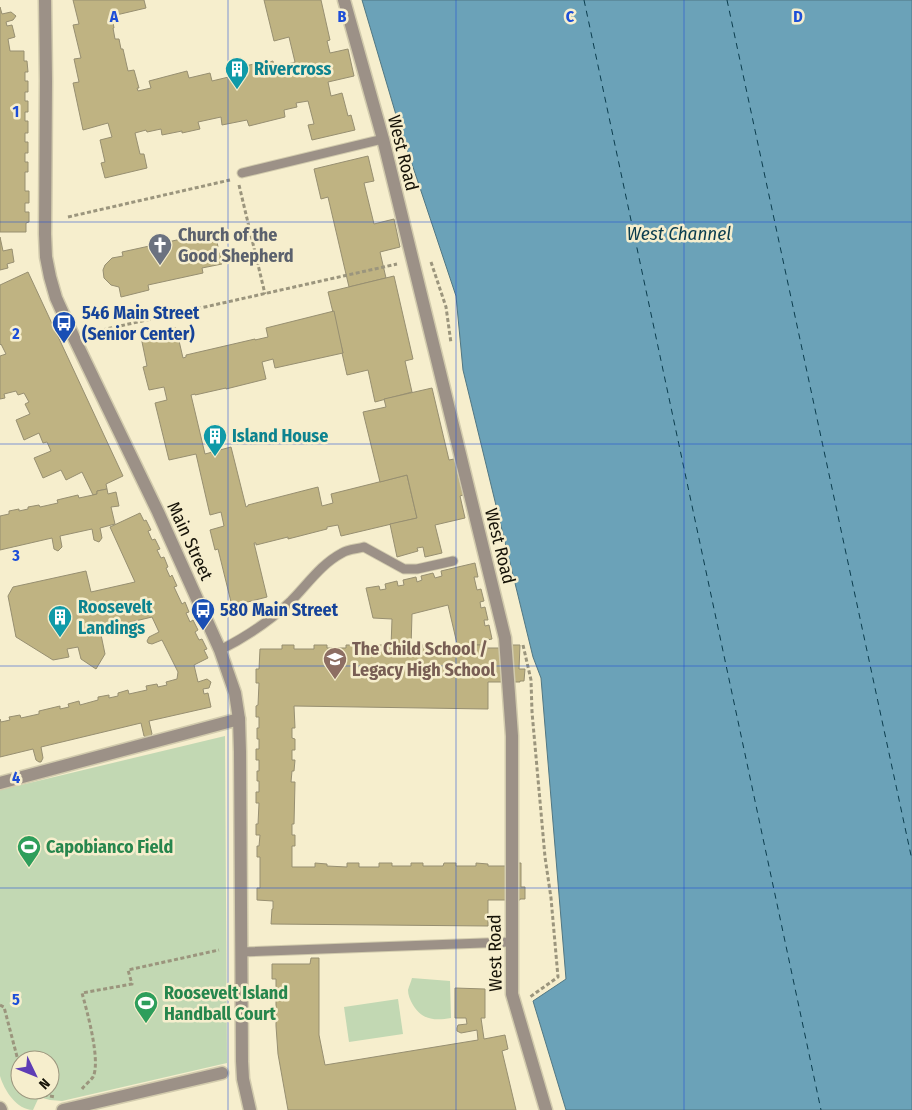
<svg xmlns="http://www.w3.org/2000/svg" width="912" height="1110" font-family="'Fira Sans Condensed',sans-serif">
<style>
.green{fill:#c2d8b3;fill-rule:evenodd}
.water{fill:#6ba2b8;stroke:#517783}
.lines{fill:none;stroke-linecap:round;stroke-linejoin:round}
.ferry{stroke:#0b3d4e;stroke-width:1;stroke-dasharray:6 5;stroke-linecap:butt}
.building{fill:#bfb382;stroke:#978f71}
.service-casing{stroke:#d2cbad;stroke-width:11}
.pedestrian-casing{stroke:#d2cbad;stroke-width:15}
.minor-casing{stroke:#d2cbad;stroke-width:15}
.tertiary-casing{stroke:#d2cbad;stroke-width:15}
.path{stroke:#9b957d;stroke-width:3;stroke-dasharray:4 2.5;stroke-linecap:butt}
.service{stroke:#9c9187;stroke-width:9}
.pedestrian{stroke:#9c9187;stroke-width:12}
.minor{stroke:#9c9187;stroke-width:12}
.tertiary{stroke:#9c9187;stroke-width:12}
.grid{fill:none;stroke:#1d4ed8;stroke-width:1;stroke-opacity:0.55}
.labels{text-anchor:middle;stroke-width:5;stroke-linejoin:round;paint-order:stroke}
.culture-label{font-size:18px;font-weight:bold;fill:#0d838f;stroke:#f6eecd;text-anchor:start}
.street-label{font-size:18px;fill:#151207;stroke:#f6eecd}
.worship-label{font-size:18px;font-weight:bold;fill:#5b616d;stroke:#f6eecd;text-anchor:start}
.transit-label{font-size:18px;font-weight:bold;fill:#164399;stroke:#f6eecd;text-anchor:start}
.education-label{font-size:18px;font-weight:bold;fill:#785e54;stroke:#f6eecd;text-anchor:start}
.leisure-label{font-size:18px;font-weight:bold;fill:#27864d;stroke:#f6eecd;text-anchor:start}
.water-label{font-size:19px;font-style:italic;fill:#0b3d4e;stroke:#f6eecd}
.grid-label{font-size:16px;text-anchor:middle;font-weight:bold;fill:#1d4ed8;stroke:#f6eecd;stroke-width:5;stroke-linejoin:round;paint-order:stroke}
</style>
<rect width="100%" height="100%" fill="#f6eecd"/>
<g class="green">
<path d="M225,736l2,327 -165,38 -12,-1 -11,-3 -6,13c-16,0 -29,-20 -33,-34v-286zM20,1060h30v30h-30z"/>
<path d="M412,978l38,3 1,37c-16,3 -29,2 -38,-13 -3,-5 -5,-10 -5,-15 1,-4 3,-8 4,-12z"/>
<polygon points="398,999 403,1034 349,1042 344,1007"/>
</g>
<polygon class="water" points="362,0 912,0 912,1110 566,1110 533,1001 566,979 541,678 533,657 463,370 456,296 399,125"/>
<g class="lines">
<g class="ferry">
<polyline points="584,0 821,1110"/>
<polyline points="727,0 912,860"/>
</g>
</g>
<g class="building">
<polygon points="73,0 144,0 146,8 112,16 114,28 113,28 115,39 119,39 121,49 123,49 128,71 134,70 139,88 137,88 138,91 151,88 149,81 187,71 189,78 210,73 212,81 237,75 236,68 254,64 254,66 273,61 274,68 295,62 289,37 274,41 264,0 321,0 330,40 327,41 330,53 348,49 354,76 328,82 331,96 342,93 348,116 351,115 355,130 312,140 308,125 314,124 308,101 296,103 297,107 284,110 285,117 249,126 247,120 222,125 221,117 198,122 200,129 182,133 182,131 162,135 161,129 147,132 146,130 135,133 140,154 144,154 147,168 105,178 101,163 105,162 100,140 112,137 108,123 83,130 73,83 79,82 74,59 81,58 73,25 79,24"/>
<polygon points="0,7 2,14 11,12 16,16 13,20 6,22 7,26 12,25 15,37 8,39 10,51 24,51 24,61 27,61 28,72 25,72 25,81 28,81 28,92 25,92 25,101 28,101 28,112 25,112 25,121 28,121 28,133 25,133 25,142 28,142 28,153 25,153 25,162 28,162 28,172 25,172 25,191 29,191 29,203 25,203 25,212 29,212 29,222 26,223 26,232 0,232"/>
<polygon points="368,156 374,181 364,183 374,224 394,219 400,247 380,252 386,278 349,287 328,197 321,199 314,169"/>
<polygon points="195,236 196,241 216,236 218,247 214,248 216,254 220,253 222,264 202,268 203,273 148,285 149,290 121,297 119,287 111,285 104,278 103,270 105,265 112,258 123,256 122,252"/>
<polygon points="0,237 3,251 12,249 14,262 7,264 8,268 0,270"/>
<polygon points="28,272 123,476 106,484 107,489 97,491 97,494 93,495 82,472 66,480 61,470 43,478 34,458 51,451 47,442 43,443 39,433 24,440 16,420 30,414 25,404 29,402 24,393 18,395 16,391 4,394 5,398 0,399 0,356 6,354 1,344 0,345 0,285"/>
<polygon points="394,276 413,359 405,361 412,392 375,402 368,370 347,375 342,353 343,353 328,292"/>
<polygon points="334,311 343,353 275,368 273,359 262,362 266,379 226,389 226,388 195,395 195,394 191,395 205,454 231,447 246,507 248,506 248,505 318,487 322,506 333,503 331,494 407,475 417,518 341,536 338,525 327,527 327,529 288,539 288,537 256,545 256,543 254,543 267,597 232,606 218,549 215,550 210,530 224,526 221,512 210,515 196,454 169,460 155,403 167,400 164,387 149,390 143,367 147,366 141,337 176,328 183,358 186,357 186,355 255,339 255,340 268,337 266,328"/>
<polygon points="432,388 449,460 454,459 463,495 460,496 465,518 435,525 442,553 425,557 423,547 417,548 418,551 397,557 390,524 417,518 407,475 380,482 363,412 386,407 384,399"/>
<polygon points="107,489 108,494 116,492 119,506 111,507 115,524 100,528 102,538 99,542 94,540 92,529 60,536 62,547 58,551 54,549 52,538 0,550 0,516 9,514 9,511 19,509 19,511 28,509 28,507 39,505 40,507 58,503 57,500 78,495 79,498 93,495 97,494 97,491"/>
<polygon points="140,513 144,521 146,520 151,530 148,531 152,540 155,539 160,549 157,550 161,558 164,557 168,567 166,568 170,577 172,575 177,586 174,587 182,604 185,602 189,612 186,613 190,622 193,620 198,630 195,632 199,640 202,639 207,649 204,650 208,658 194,665 198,682 207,679 211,682 209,688 203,689 204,694 208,693 211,707 149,721 152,734 148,738 144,736 141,723 41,747 43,758 41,762 39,762 36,760 33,749 0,757 0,719 1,722 10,720 9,717 20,715 21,718 39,714 39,711 60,706 60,709 69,707 68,704 79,701 80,705 98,700 98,697 109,695 109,698 118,696 118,693 128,690 129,694 147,690 146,686 157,684 158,687 167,685 166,682 177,679 178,672 162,640 152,644 148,643 147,641 149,637 159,632 152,617 123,624 125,633 118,635 116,626 100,630 105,654 96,669 81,659 78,647 67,649 69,657 53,660 16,637 8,596 13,587 86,571 91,592 135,582 110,527"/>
<polygon points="475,563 478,577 474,577 477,590 481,589 484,601 480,602 481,608 485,607 488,620 484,620 485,626 489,625 492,639 487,640 487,645 475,645 475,648 458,648 448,605 412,614 411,648 391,647 392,619 373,618 366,588 379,586 380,590 386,589 385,584 397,581 398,586 404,585 403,580 416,577 417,582 422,580 421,576 433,573 435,578 442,576 441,571"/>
<polygon points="282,645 294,645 294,649 314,649 314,645 327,645 327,648 346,648 346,645 359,645 359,648 378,648 378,645 391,645 391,647 411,648 411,645 423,645 423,648 443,648 443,645 456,645 456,648 475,648 475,645 487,645 487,648 507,648 507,645 520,645 519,669 525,669 524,681 520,681 520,682 488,682 488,709 294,706 295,728 292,728 292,738 295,739 295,750 292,750 292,760 295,760 294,771 292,771 291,782 295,782 294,824 292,824 292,835 295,835 295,846 292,846 292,867 315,867 315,863 327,864 327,866 347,867 347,863 359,863 359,867 379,867 379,863 392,863 392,866 411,866 411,863 423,863 423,866 443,866 444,863 456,863 456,866 476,866 476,863 488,864 488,866 508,866 508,863 521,863 521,887 525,887 525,899 520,899 520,900 488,900 488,926 271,924 272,909 273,909 273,901 257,900 257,888 260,888 260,857 257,857 257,846 259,846 260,835 256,835 256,824 258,824 259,803 256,803 256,792 259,792 259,781 257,781 257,771 259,771 259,760 256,760 256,749 259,749 259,739 257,739 257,728 259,728 259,717 256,717 256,706 258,705 259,683 256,683 256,669 259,669 260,649 282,649"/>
<polygon points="311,958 319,958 319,1035 325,1065 478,1040 477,1030 461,1033 457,1031 457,1028 458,1025 467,1024 466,1018 455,1018 455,988 485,989 485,1018 481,1018 484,1039 505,1035 508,1049 502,1051 516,1110 288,1110 278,1054 276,1026 276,979 272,979 272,964 310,964"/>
</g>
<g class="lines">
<g class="service-casing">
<g id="service">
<polyline points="242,173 383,139"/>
<path d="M220,650c26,-13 50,-29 71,-49 16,-16 30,-37 51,-48 6,-4 15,-4 22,-6l40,22h13l36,-8"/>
<polyline points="241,952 512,942"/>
</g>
</g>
<g class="pedestrian-casing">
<g id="pedestrian">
<polyline points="344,0 383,139 505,638 512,736 512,994 546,1110"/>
<polyline points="0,1108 1,1110"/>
<polyline points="63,1110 222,1073"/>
</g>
</g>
<g class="minor-casing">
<polyline id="minor" points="0,783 239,719"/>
</g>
<g class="tertiary-casing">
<polyline id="tertiary" points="45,0 46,81 45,234 46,257 50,277 56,298 75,340 158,512 220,650 235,693 239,719 240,752 242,1061 243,1079 250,1110"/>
</g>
<g class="path">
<polyline points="239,185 265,294"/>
<polyline points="68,217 230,180"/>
<polyline points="431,262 446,307 451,343"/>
<polyline points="102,330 397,264"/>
<polyline points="523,645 531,680 532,712 545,857 551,898 558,977 530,997"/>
<polyline points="0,1005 4,1007 20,1068"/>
<path d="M82,1089c3,-4 8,-8 11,-12 8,-16 -6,-66 -11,-84l50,-9 -4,-14 91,-20"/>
<polyline points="32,1090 35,1093 55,1097"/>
</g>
<use href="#service" class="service"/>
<use href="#pedestrian" class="pedestrian"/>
<use href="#minor" class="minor"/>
<use href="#tertiary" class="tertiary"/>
</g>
<path class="grid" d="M228,0v1110M456,0v1110M684,0v1110M0,222h912M0,444h912M0,666h912M0,888h912"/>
<defs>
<g id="building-pin" transform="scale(1.25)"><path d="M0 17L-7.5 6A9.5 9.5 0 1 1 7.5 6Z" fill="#0f9aa8" stroke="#f6eecd"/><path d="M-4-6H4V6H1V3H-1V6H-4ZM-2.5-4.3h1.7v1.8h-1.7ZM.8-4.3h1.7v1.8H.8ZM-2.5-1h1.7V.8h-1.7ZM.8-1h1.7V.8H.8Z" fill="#fff"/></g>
<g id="church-pin" transform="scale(1.25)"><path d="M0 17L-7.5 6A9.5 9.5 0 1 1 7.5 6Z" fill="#6b7280" stroke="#f6eecd"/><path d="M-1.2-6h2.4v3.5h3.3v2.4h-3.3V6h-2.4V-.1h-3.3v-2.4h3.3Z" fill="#fff"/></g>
<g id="bus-pin" transform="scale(1.25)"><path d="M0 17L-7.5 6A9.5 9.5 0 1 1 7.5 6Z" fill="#1a4fb4" stroke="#f6eecd"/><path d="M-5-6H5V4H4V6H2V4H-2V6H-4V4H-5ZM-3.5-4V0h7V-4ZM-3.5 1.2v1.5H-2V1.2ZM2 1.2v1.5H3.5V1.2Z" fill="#fff"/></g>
<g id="school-pin" transform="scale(1.25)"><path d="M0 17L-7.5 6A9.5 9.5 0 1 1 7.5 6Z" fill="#8d6e63" stroke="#f6eecd"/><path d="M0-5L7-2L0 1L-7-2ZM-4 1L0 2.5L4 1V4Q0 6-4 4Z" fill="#fff"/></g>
<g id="stadium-pin" transform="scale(1.25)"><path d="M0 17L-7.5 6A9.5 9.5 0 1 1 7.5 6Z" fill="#2e9e5b" stroke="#f6eecd"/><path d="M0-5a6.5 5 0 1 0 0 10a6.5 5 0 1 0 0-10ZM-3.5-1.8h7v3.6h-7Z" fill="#fff"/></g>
</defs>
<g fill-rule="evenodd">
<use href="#building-pin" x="237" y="69"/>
<use href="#church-pin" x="160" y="245"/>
<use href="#bus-pin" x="64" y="323"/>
<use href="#building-pin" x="215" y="436"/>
<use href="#bus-pin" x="203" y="610"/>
<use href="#building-pin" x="60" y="617"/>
<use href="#school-pin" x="335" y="659"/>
<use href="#stadium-pin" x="29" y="847"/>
<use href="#stadium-pin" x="146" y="1003"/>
</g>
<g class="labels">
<g class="culture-label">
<text x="254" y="75">Rivercross</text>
<text x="232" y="442">Island House</text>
<text x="78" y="613">Roosevelt<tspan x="78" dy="21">Landings</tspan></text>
</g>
<g class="street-label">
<text transform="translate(403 153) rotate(76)" y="6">West Road</text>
<text transform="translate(190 541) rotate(65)" y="6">Main Street</text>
<text transform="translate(500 546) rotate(76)" y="6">West Road</text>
<text transform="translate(495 953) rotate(-91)" y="6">West Road</text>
</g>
<g class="worship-label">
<text x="178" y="241">Church of the<tspan x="178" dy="21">Good Shepherd</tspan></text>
</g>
<g class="transit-label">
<text x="82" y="319">546 Main Street<tspan x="82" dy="21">(Senior Center)</tspan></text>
<text x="220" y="616">580 Main Street</text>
</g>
<g class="education-label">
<text x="352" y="655">The Child School /<tspan x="352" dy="21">Legacy High School</tspan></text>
</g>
<g class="leisure-label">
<text x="46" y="853">Capobianco Field</text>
<text x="164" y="999">Roosevelt Island<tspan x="164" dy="21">Handball Court</tspan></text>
</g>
<g class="water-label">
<text x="679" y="240">West Channel</text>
</g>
</g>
<g class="grid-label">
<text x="114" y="22">A</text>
<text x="342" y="22">B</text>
<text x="570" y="22">C</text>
<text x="798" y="22">D</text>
<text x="16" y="117">1</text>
<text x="16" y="339">2</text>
<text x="16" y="561">3</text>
<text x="16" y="783">4</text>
<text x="16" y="1005">5</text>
</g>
<g transform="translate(35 1075) rotate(133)"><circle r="24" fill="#f6eecd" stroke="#9c967e"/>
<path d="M0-4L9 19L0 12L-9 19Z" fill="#5e3db5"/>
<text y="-8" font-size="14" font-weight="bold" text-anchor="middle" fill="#151207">N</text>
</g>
</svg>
